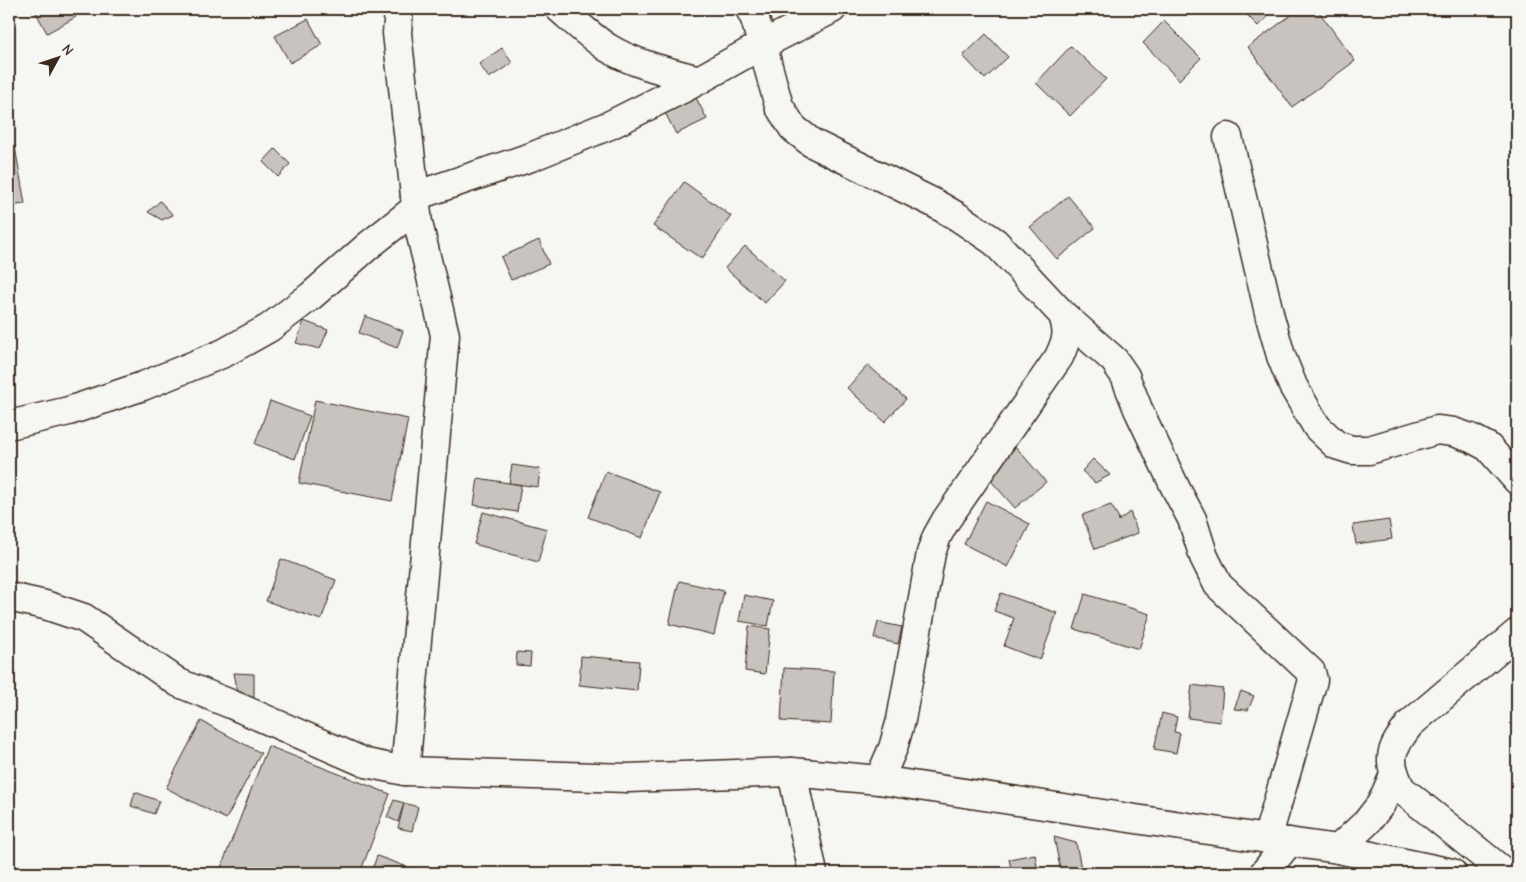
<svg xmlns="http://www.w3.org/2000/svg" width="1526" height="882" font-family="'Comic Neue',sans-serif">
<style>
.building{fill:#c8c3be;stroke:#3b2a1e}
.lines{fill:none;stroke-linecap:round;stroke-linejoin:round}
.street-casing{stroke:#3b2a1e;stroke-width:31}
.secondary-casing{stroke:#3b2a1e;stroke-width:31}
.street{stroke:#f6f6f2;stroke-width:28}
.secondary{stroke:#f6f6f2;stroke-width:28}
</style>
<rect width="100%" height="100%" fill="#f6f6f2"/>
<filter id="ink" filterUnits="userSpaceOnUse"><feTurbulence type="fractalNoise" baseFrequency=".02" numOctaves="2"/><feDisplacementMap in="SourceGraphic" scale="10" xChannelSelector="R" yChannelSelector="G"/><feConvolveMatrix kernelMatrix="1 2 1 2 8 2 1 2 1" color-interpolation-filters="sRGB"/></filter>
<g filter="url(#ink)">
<g class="building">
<polygon points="34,9 71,9 76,17 47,33"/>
<polygon points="1241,9 1261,9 1268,17 1258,26"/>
<polygon points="1299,9 1317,9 1355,61 1292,107 1248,47"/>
<polygon points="308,19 322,45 290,63 275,36"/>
<polygon points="1164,21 1201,58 1179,80 1143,43"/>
<polygon points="986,34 1008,57 985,79 963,56"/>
<polygon points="1071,46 1106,79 1070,116 1036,83"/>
<polygon points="502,48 512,63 489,78 479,64"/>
<polygon points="692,90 707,119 676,134 661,105"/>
<polygon points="14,141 25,204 9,206 9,142"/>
<polygon points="275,149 290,164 278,177 263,162"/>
<polygon points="684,182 731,216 702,259 653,226"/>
<polygon points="1068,196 1095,228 1057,259 1030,227"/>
<polygon points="160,201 173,215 162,220 148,212"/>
<polygon points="539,240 549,264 511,280 501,257"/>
<polygon points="745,246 785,281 765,303 725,268"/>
<polygon points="365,316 403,331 397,348 359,333"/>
<polygon points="304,321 328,330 320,349 296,343"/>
<polygon points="868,365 906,399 885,422 847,388"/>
<polygon points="315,400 408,419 392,501 299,483"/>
<polygon points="270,401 310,416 295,459 255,444"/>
<polygon points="1016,447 1046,482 1015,508 985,474"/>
<polygon points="1093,459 1110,475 1095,483 1082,471"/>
<polygon points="512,465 540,469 538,487 509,483"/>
<polygon points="606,471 660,492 642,538 588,517"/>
<polygon points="478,478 521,485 517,512 474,505"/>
<polygon points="986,501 1030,524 1008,567 964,544"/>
<polygon points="1111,505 1119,518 1118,521 1130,512 1138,533 1095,549 1082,515"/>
<polygon points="483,512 547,529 538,562 474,544"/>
<polygon points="1389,520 1392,539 1356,544 1353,525"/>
<polygon points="281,559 336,580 321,620 266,601"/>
<polygon points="679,581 724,591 714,635 669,624"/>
<polygon points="1001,593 1057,613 1040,660 1004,646 1014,618 994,611"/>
<polygon points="1085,594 1150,614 1139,649 1074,629"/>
<polygon points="744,595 773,601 768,626 739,621"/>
<polygon points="878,622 902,627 898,644 874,638"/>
<polygon points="749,626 770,629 765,674 745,671"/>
<polygon points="517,652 531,653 530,666 516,665"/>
<polygon points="581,656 639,661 637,691 579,685"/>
<polygon points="784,668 834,671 831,724 781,721"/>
<polygon points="234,673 254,674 254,705 239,698"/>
<polygon points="1192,685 1223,689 1220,722 1188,718"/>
<polygon points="1241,691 1254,696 1248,710 1234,709"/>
<polygon points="1162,713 1177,717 1174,732 1180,733 1176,753 1154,749"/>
<polygon points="201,721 261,753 226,819 166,788"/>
<polygon points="268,746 390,794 360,873 219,873"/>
<polygon points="135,792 159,801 154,814 131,806"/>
<polygon points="394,800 404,803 398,822 387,817"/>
<polygon points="404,803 418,807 412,831 398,828"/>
<polygon points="1054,837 1076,843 1082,873 1061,873"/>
<polygon points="1035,854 1038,873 1012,873 1009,859"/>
<polygon points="377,856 424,873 371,873"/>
</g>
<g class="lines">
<g class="street-casing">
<g id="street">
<polyline points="399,9 397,33 418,223 445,335 405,771"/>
<path d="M560,9c15,13 31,28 48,39 26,16 61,24 91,32"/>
<polyline points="750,9 755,19 779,106 793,128 812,143 934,203 958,217 995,242 1063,315 1114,360 1125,376 1138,409 1176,489 1192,519 1204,557 1218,585 1311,672 1313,680 1267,839"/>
<polyline points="1228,137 1270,317 1281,356 1293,386 1317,427 1336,445 1352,450 1369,450 1437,430 1453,432 1471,438 1488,447 1517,480"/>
<polyline points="415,196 531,157 610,125 686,87 762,45 832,9"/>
<polyline points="9,425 69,411 143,386 224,353 269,328 311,296 368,246 416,208"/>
<polyline points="792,772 813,873"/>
<path d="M879,780l14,-32 8,-28 30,-167 6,-17 9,-16 113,-163c8,-18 10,-22 4,-42"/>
<polyline points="1338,849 1367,822 1381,804 1394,775"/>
<polyline points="1264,873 1289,842"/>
<path d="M1505,873l-104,-84c-15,-31 -11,-39 9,-65l107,-91"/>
</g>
</g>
<g class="secondary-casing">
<polyline id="secondary" points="9,597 45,605 84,618 179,683 233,705 366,763 405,771 628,778 792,772 879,780 1267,839 1338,849 1452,873"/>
</g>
<use href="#street" class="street"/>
<use href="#secondary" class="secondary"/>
</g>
</g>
<rect width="1526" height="882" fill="none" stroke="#f6f6f2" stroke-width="30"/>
<rect x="15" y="15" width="1496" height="852" fill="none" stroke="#3b2a1e" stroke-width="2" filter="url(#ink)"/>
<g transform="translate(58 58) rotate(50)" stroke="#f6f6f2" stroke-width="4" paint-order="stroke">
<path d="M0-4L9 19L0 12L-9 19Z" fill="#3b2a1e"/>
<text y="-8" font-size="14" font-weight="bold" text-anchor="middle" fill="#3b2a1e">N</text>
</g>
</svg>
